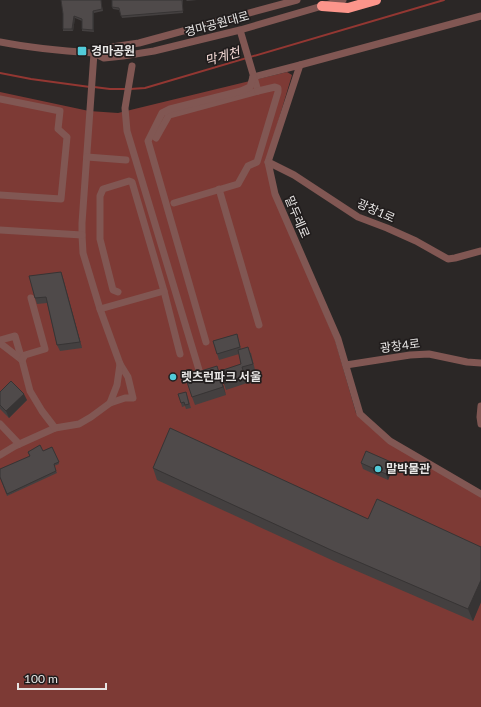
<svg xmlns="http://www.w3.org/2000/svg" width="481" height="707" font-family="Lato,'Noto Sans KR',sans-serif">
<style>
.green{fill:#7d3a35}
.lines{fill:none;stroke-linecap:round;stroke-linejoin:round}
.stream{stroke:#933732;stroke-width:2}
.minor{stroke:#815753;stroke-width:7}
.highway{stroke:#fc958b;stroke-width:10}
.wall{fill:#444040}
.shaded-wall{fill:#373434}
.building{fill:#4f4a4a;stroke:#373434}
.poi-dot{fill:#52cbd9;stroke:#211d1d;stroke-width:1.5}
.labels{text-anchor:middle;stroke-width:3.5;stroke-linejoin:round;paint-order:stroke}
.street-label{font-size:12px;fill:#e7e5e4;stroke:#211d1d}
.poi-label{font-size:12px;font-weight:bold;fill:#e7e5e4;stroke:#211d1d;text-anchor:start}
.water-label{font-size:13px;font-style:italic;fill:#f3d8d4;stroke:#211d1d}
</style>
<rect width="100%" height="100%" fill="#2b2726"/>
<polygon class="green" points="287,72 292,75 266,162 274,196 335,340 356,413 371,428 481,496 481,707 0,707 0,92 89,111 118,113"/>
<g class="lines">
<g class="stream">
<polyline points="0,73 31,79 90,87"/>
<polyline points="94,87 110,89 126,89"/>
<polyline points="130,89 145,88 444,0"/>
</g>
<g class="minor">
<polyline points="297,0 139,43 105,48 94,53 104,58 123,56 154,51 240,30 343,0"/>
<path d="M0,42c31,6 63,9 94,11l-12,170v12l1,18 17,56 20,55 8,13 5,21h-8l-15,5 -19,14 -12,7 -24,4 -40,18 -15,9"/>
<polyline points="300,65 268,162 275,194 338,339 360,414 390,441 481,494"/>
<polyline points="132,66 125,108 127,131 202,380"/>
<polyline points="253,77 300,65 481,16"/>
<polyline points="0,99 60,111 58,129 67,137 61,199 0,195"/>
<polyline points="156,138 169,115 258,91 240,30"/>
<polyline points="87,157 126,160"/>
<polyline points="268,162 294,175 358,217 387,228 416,241 448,259 455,258 481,251"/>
<polyline points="219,189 259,325"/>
<polyline points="174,203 238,184 248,166 257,162 278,92 278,88 275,87 258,91"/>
<polyline points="0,230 82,235"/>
<polyline points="118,292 113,290 100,239 100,196 103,189 129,181 132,182 164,291 180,354"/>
<polyline points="100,309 164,291"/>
<polyline points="0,340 15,336 22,360"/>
<polyline points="206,342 148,141 162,113 170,109 241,91 250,87 253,77"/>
<polyline points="0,343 22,360 30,391 42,411 55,428"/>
<polyline points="22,360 25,355 45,349 31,298"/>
<polyline points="346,365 410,355 429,354 467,362 481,363"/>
<polyline points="110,403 117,385 120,364"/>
<polyline points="481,406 480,417 481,424"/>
<polyline points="0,424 19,444"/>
</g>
<polyline class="highway" points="322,6 348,8 376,0"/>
</g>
<g class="wall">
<polygon points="112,0 183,0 183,13 122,18 119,10 113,9 112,7"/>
<polygon points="186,0 197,0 187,1"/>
<polygon points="101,2 103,11 94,13 94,32 82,31 82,21 75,18 73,31 63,31 63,14"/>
<polygon points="61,272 82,348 60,351 57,345 47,303 37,304 35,298"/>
<polygon points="237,334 241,349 251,353 255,370 244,373 247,383 226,390 224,384 241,364 239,354 219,360 213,341"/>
<polygon points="220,374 226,395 195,405 192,397"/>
<polygon points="0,392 27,400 9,418 0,409"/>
<polygon points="186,392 191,408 186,409 185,406 182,407 181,403"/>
<polygon points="52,447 59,464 54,466 57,473 7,496 0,478 30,456 28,452 43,451"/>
<polygon points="391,462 393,468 388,480 363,469 361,463"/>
<polygon points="153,468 368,519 481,547 481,602 473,621 336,562 157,480"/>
</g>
<g class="shaded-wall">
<polygon points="93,11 94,13 94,32 93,30"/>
<polygon points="74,16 75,18 73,31 72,29"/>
<polygon points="61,272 63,278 82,348 80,342"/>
<polygon points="217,366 220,374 226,395 223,387"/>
<polygon points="24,394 27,400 9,418 6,411"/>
<polygon points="391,462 393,468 388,480 386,474"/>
<polygon points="481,580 481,602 473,621 468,609"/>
</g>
<g class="building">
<polygon points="61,0 101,0 102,9 93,11 93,30 82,29 82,19 74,16 72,29 63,29 63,14"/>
<polygon points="112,0 182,0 183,11 121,16 119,8 112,7"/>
<polygon points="61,272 80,342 57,345 46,297 35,298 29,276"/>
<polygon points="237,334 240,347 217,354 213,341"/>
<polygon points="248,347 253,364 242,367 245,377 224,384 220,371 241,364 238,350"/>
<polygon points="217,366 223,387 192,397 185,376"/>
<polygon points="11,381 24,394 6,411 0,405 0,392"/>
<polygon points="186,392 189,404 185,405 184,402 181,403 178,394"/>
<polygon points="170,428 368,519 377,499 481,547 481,580 468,609 331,550 153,468"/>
<polygon points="40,445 43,451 52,447 59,462 54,464 56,471 7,494 0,477 0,469 30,456 28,452"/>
<polygon points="366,451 391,462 386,474 361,463"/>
</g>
<g class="poi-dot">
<rect x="77" y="46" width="10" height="10" rx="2"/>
<circle cx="173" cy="377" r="4"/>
<circle cx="378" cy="469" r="4"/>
</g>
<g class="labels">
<g class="street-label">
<text transform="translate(217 24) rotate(-15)" y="4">경마공원대로</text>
<text transform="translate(376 211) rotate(24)" y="4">광창1로</text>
<text transform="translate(297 217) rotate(67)" y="4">말두레로</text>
<text transform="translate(400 346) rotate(-7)" y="4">광창4로</text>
</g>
<g class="poi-label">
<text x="91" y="55">경마공원</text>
<text x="181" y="381">렛츠런파크 서울</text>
<text x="386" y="473">말박물관</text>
</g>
<g class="water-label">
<text transform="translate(222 56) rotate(-16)" y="5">막계천</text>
</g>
</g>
<path d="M18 683v6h88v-6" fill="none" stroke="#e7e5e4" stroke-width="2"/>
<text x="24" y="683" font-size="12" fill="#e7e5e4" stroke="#211d1d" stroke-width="3" paint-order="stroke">100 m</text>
</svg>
